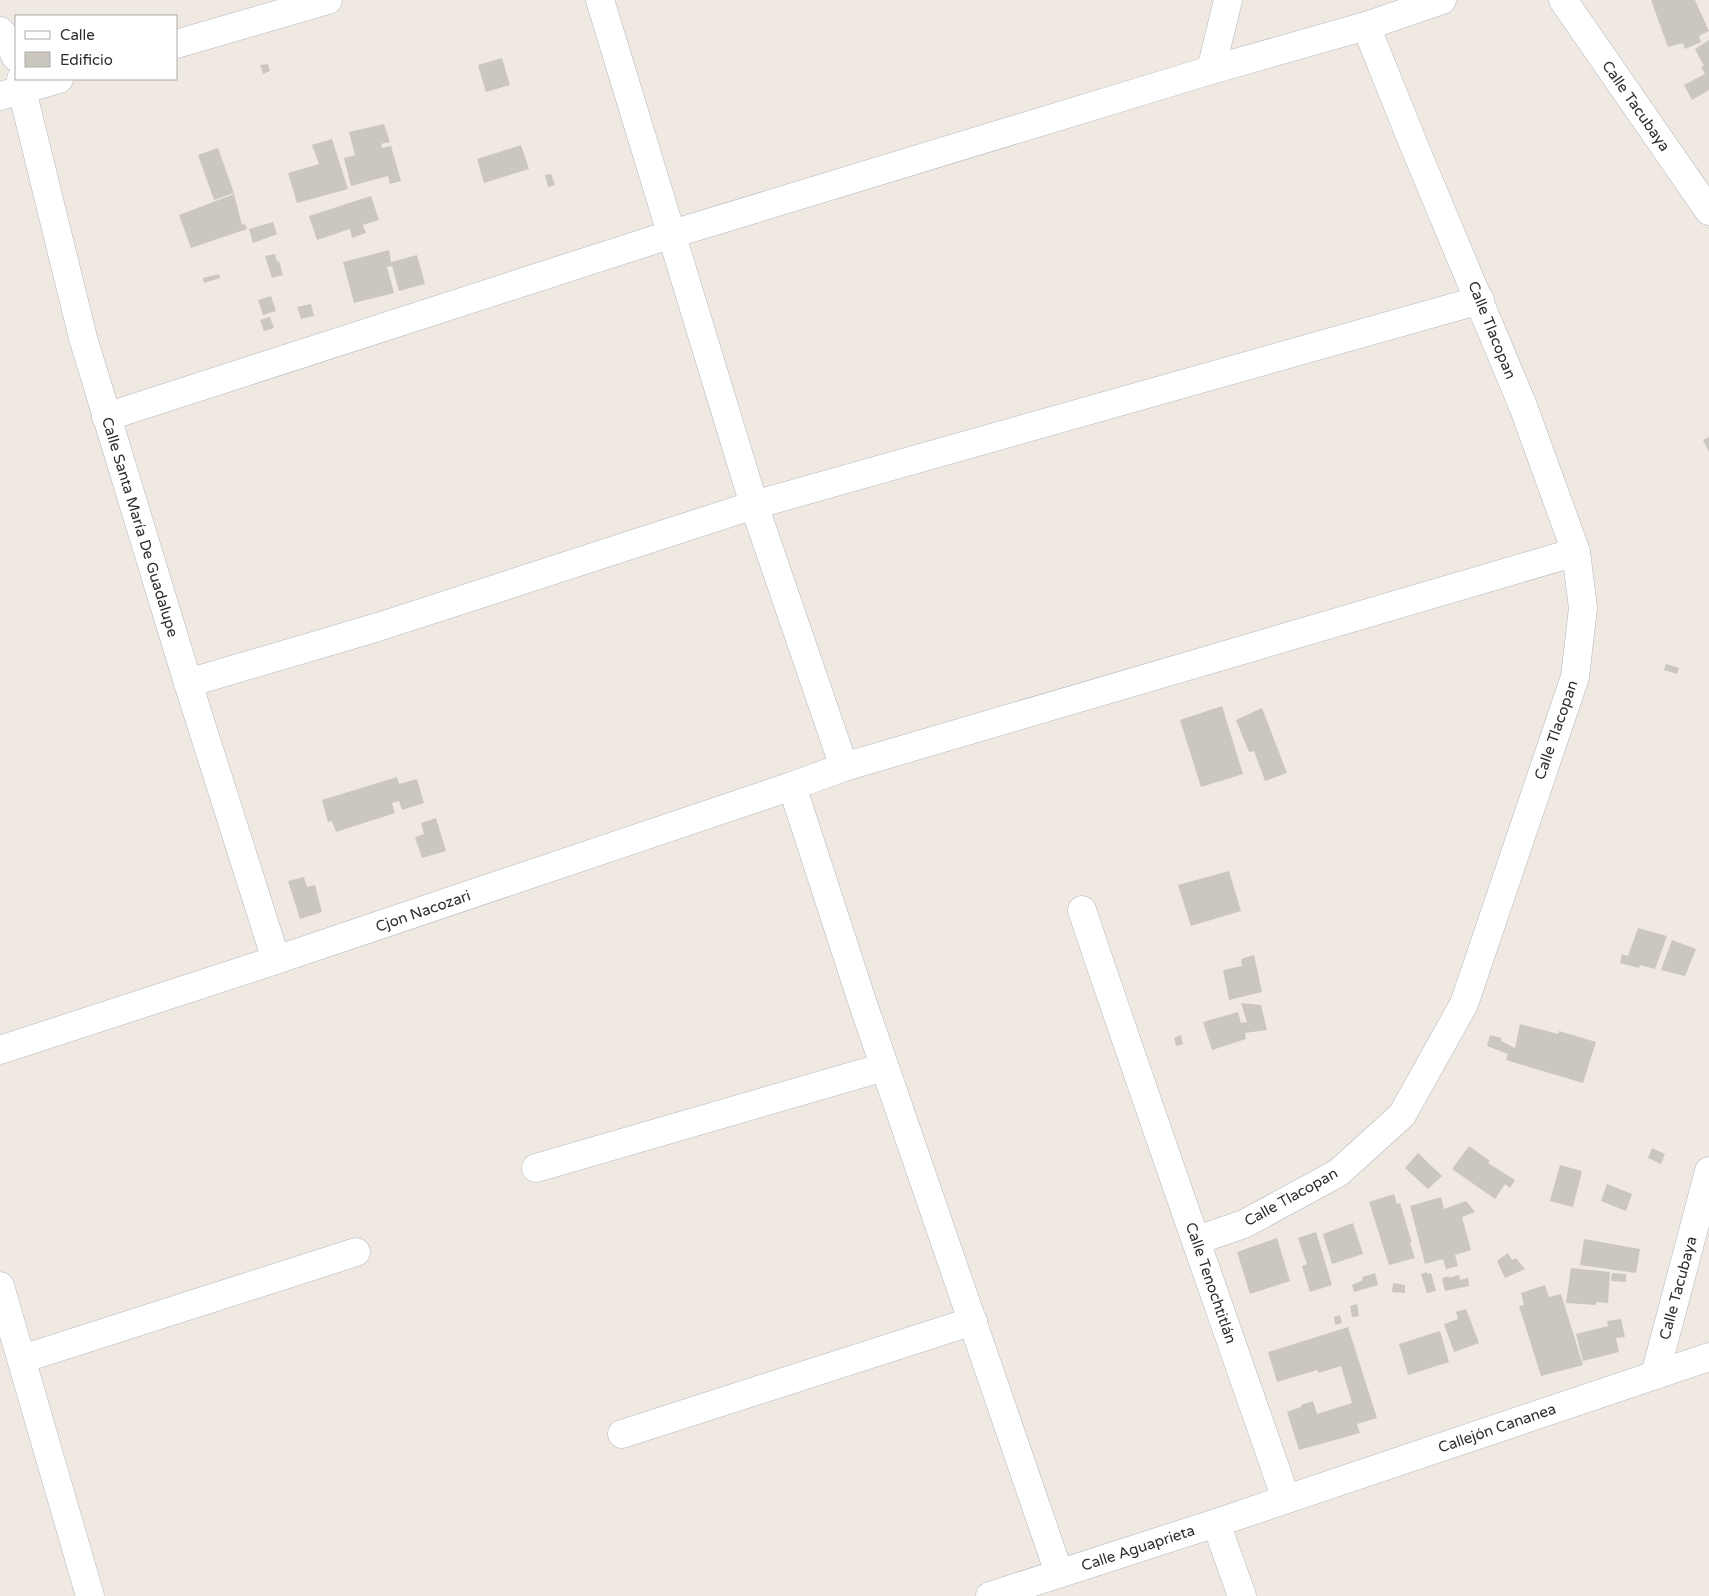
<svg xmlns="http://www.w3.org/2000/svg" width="1709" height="1596" font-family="'Varela Round',sans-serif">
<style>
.building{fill:#cbc7bf}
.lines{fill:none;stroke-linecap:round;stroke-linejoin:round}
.street-casing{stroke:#b4b7c1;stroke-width:29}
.street{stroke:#fff;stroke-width:28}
.labels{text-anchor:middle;stroke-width:4.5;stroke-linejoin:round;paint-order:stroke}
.street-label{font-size:15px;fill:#2e2e2e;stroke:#fff}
</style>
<rect width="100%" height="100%" fill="#efe9e1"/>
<g class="building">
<polygon points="1651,0 1695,0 1709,31 1699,36 1701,42 1685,49 1683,43 1668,47"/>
<polygon points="1709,40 1709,90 1692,100 1684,85 1705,74 1701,67 1704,66 1695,49"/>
<polygon points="502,58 510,85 486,92 478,65"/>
<polygon points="268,64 270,71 263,74 260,65"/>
<polygon points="384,124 390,142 381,144 382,148 391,146 401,181 390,184 388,176 351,186 344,158 355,155 349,132"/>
<polygon points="332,139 348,189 297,203 288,173 319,164 312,145"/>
<polygon points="521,145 529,169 484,183 477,159"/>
<polygon points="218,148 234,193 214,200 198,155"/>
<polygon points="551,174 555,185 548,187 545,175"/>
<polygon points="234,194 242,225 245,224 247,229 191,248 179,215"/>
<polygon points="371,196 379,220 363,225 366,233 352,238 350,229 317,240 309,216"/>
<polygon points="273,222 277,234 253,243 249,229"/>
<polygon points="389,250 391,262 417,255 425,284 399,291 392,266 387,267 394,293 354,303 343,262"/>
<polygon points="275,254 277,262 279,261 283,275 272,278 265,256"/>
<polygon points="219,274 220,278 204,283 203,278"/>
<polygon points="271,296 276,311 263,315 258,300"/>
<polygon points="311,304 314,316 301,319 297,307"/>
<polygon points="270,317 274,328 264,331 260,320"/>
<polygon points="1709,437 1709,452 1703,440"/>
<polygon points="1666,664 1679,668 1677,674 1664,670"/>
<polygon points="1222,706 1243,774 1201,787 1180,720"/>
<polygon points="1262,708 1287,773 1265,781 1254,751 1249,752 1236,720"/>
<polygon points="397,777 399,784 417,779 424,803 402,810 399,801 392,803 395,813 336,832 332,821 328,822 322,800"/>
<polygon points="436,818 446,851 422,858 415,837 424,834 421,823"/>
<polygon points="1229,871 1241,911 1191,926 1178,885"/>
<polygon points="304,877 307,887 315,885 322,912 300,919 288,881"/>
<polygon points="1638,928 1667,936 1655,969 1640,965 1639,968 1620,963 1622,954 1628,956"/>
<polygon points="1672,940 1696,949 1685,976 1661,970"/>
<polygon points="1254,955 1262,992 1229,1000 1223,970 1242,966 1241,959"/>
<polygon points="1241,1003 1261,1005 1267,1030 1245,1033 1246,1039 1212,1050 1203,1022 1238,1012 1241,1023 1247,1022"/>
<polygon points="1520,1024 1558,1034 1559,1031 1596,1042 1583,1083 1506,1060 1508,1054 1487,1046 1490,1035 1501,1038 1501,1041 1515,1048"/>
<polygon points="1181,1035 1183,1044 1176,1046 1174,1038"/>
<polygon points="1469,1146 1490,1161 1488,1163 1515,1180 1510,1188 1505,1184 1495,1199 1452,1169"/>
<polygon points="1652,1148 1665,1154 1661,1164 1648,1158"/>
<polygon points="1418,1153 1442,1176 1428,1189 1405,1168"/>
<polygon points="1560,1165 1582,1171 1573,1207 1550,1201"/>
<polygon points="1607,1184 1632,1194 1626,1211 1601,1201"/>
<polygon points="1394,1194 1397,1204 1400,1203 1412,1243 1410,1243 1415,1258 1389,1265 1369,1202"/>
<polygon points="1441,1197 1444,1209 1466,1201 1475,1212 1462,1217 1471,1250 1455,1255 1458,1266 1446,1269 1443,1259 1425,1264 1410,1206"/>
<polygon points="1353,1223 1363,1254 1332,1264 1323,1234"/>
<polygon points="1316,1232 1332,1285 1310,1292 1302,1266 1307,1264 1298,1238"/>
<polygon points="1277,1238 1290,1281 1250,1294 1237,1252"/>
<polygon points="1584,1239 1640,1249 1636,1273 1580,1265"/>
<polygon points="1508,1253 1512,1260 1516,1258 1525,1269 1505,1278 1497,1261"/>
<polygon points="1571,1268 1610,1272 1608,1303 1596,1302 1596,1305 1566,1303"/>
<polygon points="1427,1272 1427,1274 1431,1273 1436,1291 1427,1293 1421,1274"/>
<polygon points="1375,1273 1378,1285 1354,1292 1352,1285 1363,1280 1362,1277"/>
<polygon points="1612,1273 1626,1274 1626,1282 1611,1281"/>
<polygon points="1459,1275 1460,1280 1468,1278 1469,1286 1445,1291 1442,1278 1449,1276 1449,1278"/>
<polygon points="1393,1283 1405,1285 1405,1293 1392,1292"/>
<polygon points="1545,1285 1549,1297 1561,1294 1583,1365 1541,1376 1519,1306 1524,1305 1521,1293"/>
<polygon points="1357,1304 1359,1316 1352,1317 1350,1306"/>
<polygon points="1466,1309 1479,1343 1454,1352 1444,1324 1458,1319 1456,1312"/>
<polygon points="1340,1315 1342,1323 1335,1325 1334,1317"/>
<polygon points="1621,1319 1625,1337 1616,1338 1619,1352 1583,1361 1576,1334 1608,1326 1607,1321"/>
<polygon points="1348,1327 1377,1418 1357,1424 1360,1433 1299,1450 1287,1412 1301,1407 1301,1405 1313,1401 1317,1414 1352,1403 1341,1366 1319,1373 1317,1370 1277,1382 1268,1352"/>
<polygon points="1440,1331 1449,1362 1408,1375 1399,1344"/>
</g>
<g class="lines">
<g class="street-casing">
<g id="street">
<polyline points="600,0 754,505 844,767"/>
<polyline points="1563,0 1709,211"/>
<polyline points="0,31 7,39 16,57"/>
<polyline points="176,44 328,0"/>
<polyline points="1211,70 1228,0"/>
<polyline points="21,79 22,90 83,338 188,683 276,960"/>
<polyline points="0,96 59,79"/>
<polyline points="106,417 672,234 1211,70 1366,26 1442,0"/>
<polyline points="188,683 378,627 754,505 1480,300"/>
<polyline points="792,786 862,1001 1059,1573"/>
<path d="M1082,910c66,197 136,393 204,589"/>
<polyline points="0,1050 276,960 792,786 844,767 1576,552"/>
<polyline points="536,1168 884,1067"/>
<polyline points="1197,1240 1244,1224 1338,1173 1402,1115 1464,1004 1575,677 1583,608 1576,552 1523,406 1415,148 1366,26"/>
<polyline points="0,1286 90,1596"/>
<polyline points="22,1359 356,1252"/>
<polyline points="1655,1375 1709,1171"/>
<polyline points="622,1434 973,1321"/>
<polyline points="1216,1523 1242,1596"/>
<polyline points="990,1596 1216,1523 1709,1357"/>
</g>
</g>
<use href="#street" class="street"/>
</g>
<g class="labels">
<g class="street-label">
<text transform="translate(1636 106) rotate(55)" y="5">Calle Tacubaya</text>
<text transform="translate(1492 330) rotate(68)" y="5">Calle Tlacopan</text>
<text transform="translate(140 527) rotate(73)" y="5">Calle Santa María De Guadalupe</text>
<text transform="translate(1556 730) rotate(-71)" y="5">Calle Tlacopan</text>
<text transform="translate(423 911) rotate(-19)" y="5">Cjon Nacozari</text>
<text transform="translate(1291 1197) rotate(-29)" y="5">Calle Tlacopan</text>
<text transform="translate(1211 1283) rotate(71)" y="5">Calle Tenochtitlán</text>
<text transform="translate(1678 1288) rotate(-75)" y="5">Calle Tacubaya</text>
<text transform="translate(1497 1428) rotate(-19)" y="5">Callejón Cananea</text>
<text transform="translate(1138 1548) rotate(-18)" y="5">Calle Aguaprieta</text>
</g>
</g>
<rect x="15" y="15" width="162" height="65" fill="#ffffff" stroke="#ababab"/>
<rect x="25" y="31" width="25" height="8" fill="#ffffff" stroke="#ababab"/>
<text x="60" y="40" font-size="15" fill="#2e2e2e">Calle</text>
<rect x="25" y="52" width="25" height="15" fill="#cbc7bf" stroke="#ababab"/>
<text x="60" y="65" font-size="15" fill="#2e2e2e">Edificio</text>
</svg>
